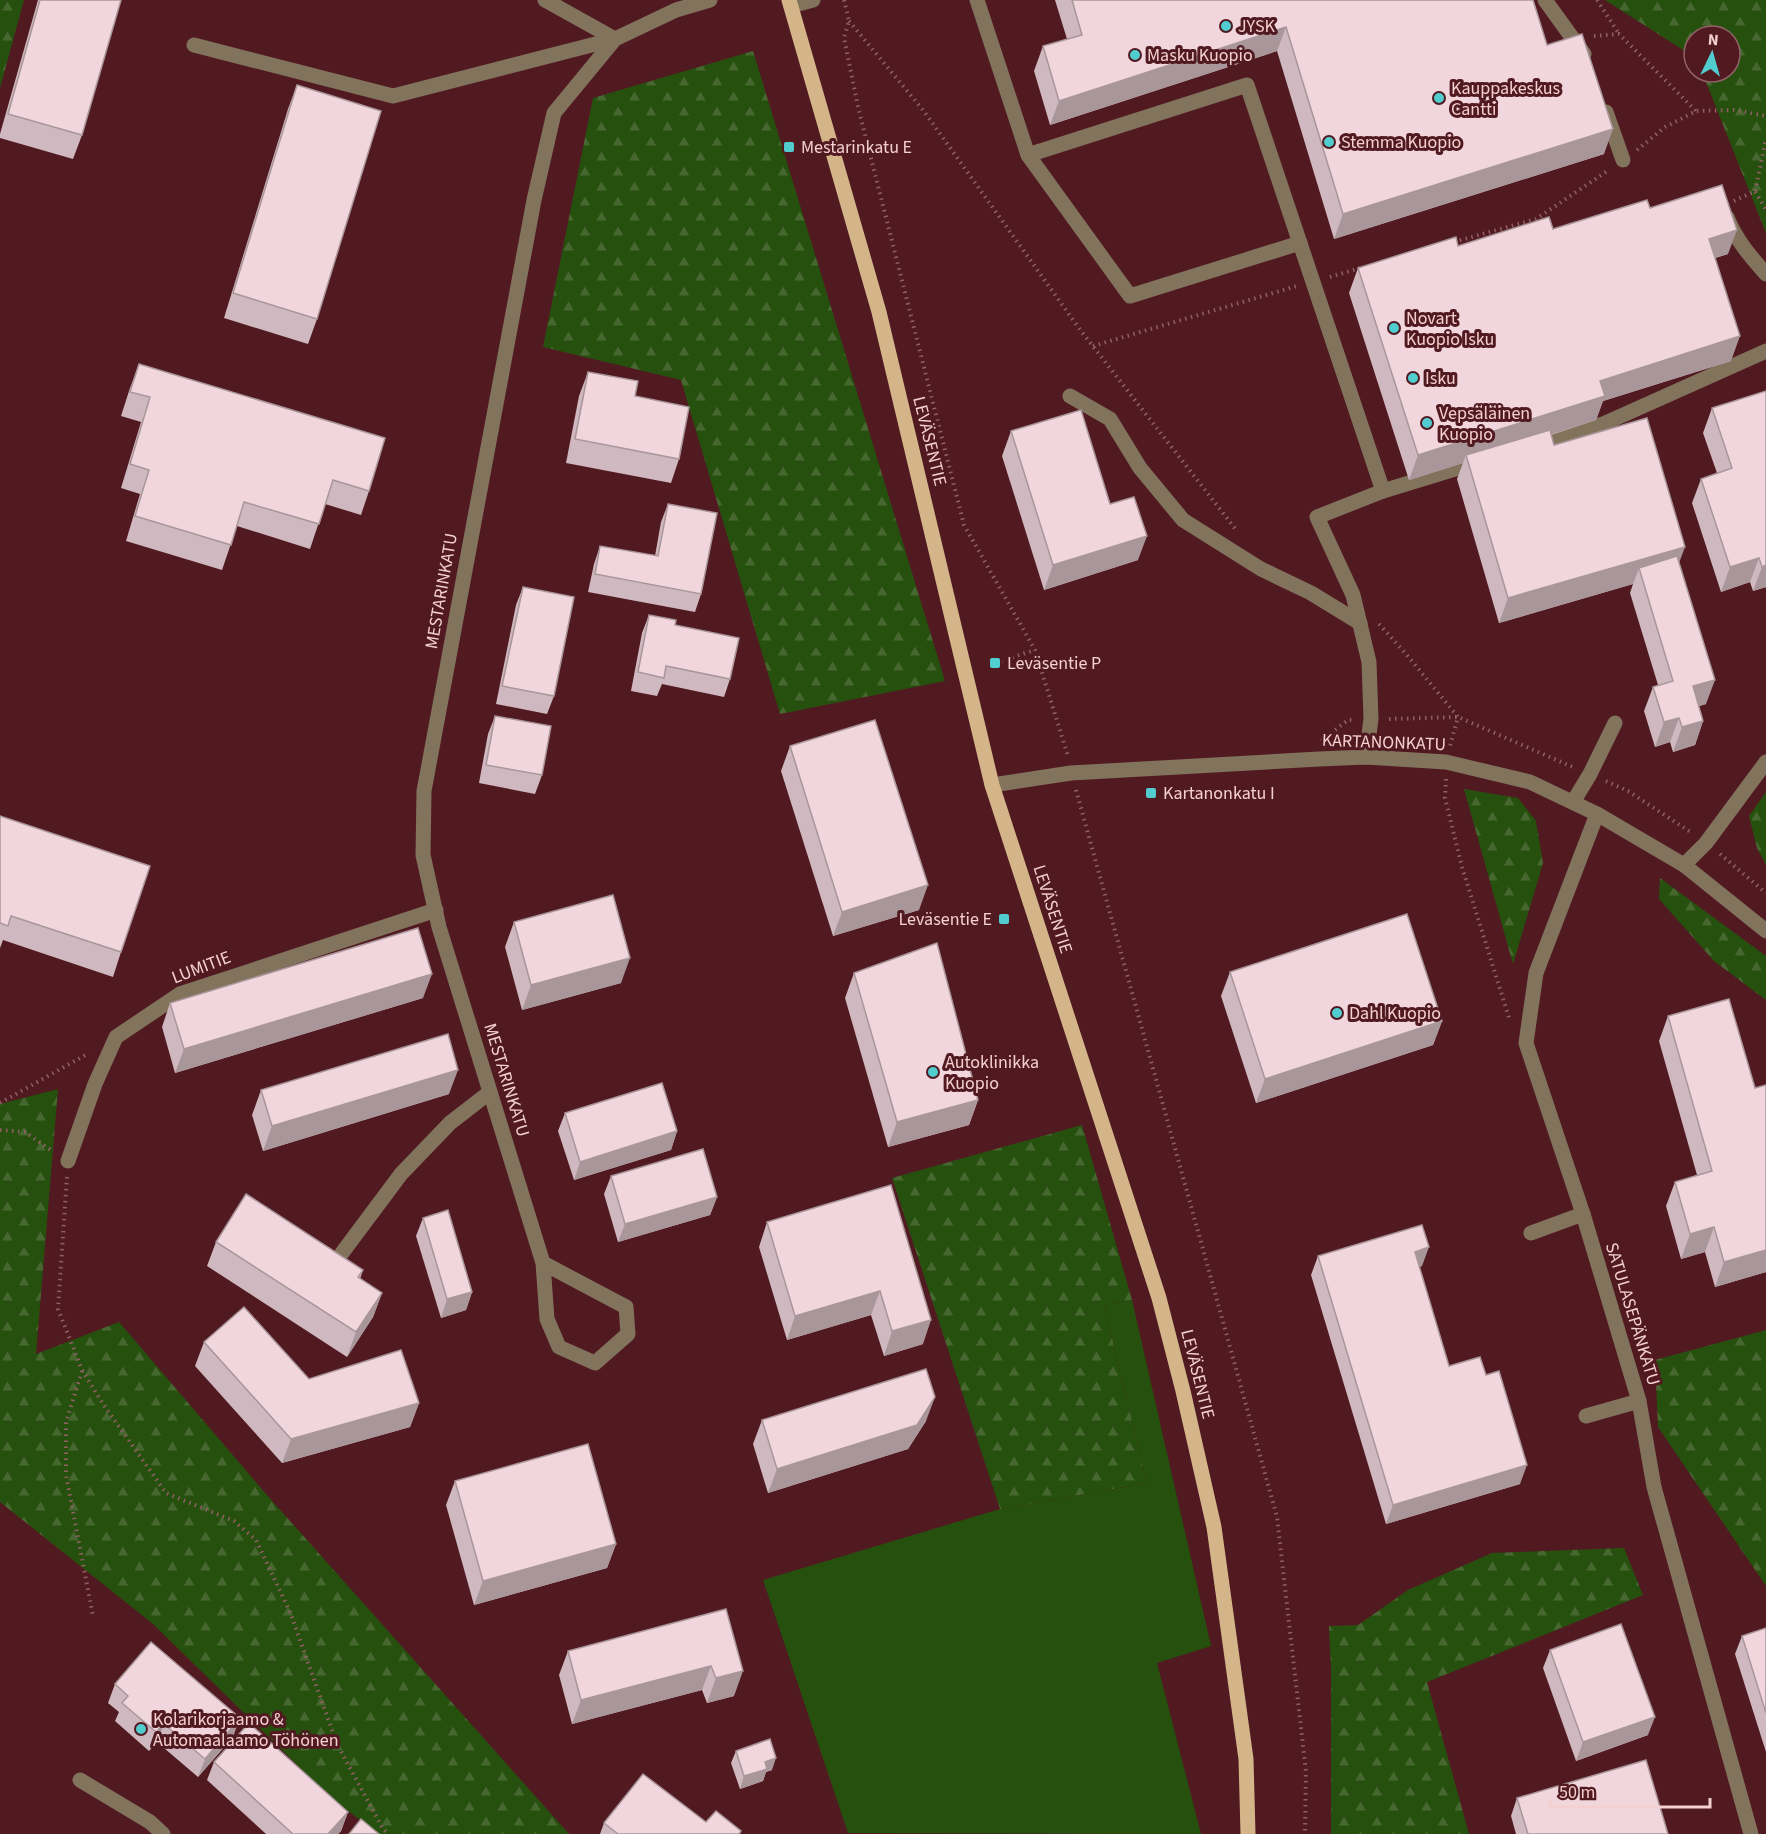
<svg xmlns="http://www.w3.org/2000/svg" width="1766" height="1834" font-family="'Source Sans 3',sans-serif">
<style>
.green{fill:#26500e}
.forest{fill:url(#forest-firs)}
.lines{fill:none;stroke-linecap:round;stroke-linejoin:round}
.path{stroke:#906065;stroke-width:4;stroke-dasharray:1.5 4.5;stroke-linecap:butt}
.minor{stroke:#82735d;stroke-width:15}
.major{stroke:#d4b589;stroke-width:15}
.wall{fill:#cfb8bf}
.shaded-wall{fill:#a9969b}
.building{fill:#f1d6de;stroke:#a9969b;stroke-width:1.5}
.poi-dot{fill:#52cdcf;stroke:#511a21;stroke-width:2}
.labels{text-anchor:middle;stroke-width:6;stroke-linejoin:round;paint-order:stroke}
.poi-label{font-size:18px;fill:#f4d0d0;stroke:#511a21;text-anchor:start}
.street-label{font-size:18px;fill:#f4d0d0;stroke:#511a21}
</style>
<defs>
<pattern id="forest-firs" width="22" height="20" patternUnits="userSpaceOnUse" patternTransform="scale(1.5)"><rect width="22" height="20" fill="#26500e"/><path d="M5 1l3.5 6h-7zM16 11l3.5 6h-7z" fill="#466830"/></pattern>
</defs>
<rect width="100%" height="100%" fill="#511a21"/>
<polygon class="green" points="1132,1300 1211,1646 1157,1663 1201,1834 848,1833 763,1580 1000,1509 1147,1483 1104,1305"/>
<g class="forest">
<polygon points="0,0 24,0 0,88"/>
<polygon points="1605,0 1766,0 1766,233 1702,72 1730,72 1730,36 1694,36 1694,57"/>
<polygon points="753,51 945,681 780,714 681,380 543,347 593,98"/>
<polygon points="1464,789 1518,798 1536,821 1543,863 1513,964"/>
<polygon points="1766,792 1766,865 1757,848 1749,816"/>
<polygon points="1660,878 1766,956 1766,1000 1714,961 1659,899"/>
<polygon points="58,1089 36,1354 119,1322 266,1494 569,1834 378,1834 330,1797 153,1624 0,1502 0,1104"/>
<polygon points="1082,1125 1132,1300 1104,1305 1147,1483 1000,1509 892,1178"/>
<polygon points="1766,1330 1766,1586 1658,1427 1655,1360"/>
<polygon points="1624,1548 1643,1595 1427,1682 1469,1834 1331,1834 1331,1669 1329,1626 1358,1625 1408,1590 1492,1553"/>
</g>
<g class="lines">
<g class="path">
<polyline points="844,0 849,21 844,38 859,111 964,525 1035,650 1068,756"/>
<polyline points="1597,0 1619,34"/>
<polyline points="849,21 923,110 1081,331 1237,531"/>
<polyline points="1594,36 1619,34 1696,111"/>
<polyline points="1637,150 1665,127 1696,111 1734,110 1766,116"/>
<polyline points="1755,191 1766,139"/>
<polyline points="1734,201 1755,191 1766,210"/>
<polyline points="1454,242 1536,219 1609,170"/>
<polyline points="1330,277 1360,268"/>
<polyline points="1093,346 1297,286"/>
<polyline points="1379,624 1406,654 1458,717 1450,746"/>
<polyline points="995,663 1035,650"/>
<polyline points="1389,719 1458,717 1575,768"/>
<polyline points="1321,741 1348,720 1354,720"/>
<polyline points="1446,779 1445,798 1462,867 1510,1021"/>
<polyline points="1606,781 1628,791 1692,833"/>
<polyline points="1076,790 1277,1517 1306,1772 1305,1834"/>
<polyline points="1720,854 1766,893"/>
<polyline points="0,1103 89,1053"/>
<polyline points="0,1130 25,1132 52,1151"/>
<polyline points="67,1177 58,1309 82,1370 103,1404 166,1493 234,1521 256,1540 290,1612 337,1744 383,1829 388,1834"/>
<polyline points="82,1371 66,1422 66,1475 93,1616"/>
</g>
<g class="minor">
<polyline points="545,0 615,39"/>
<polyline points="977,0 1028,155 1247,85 1383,491 1317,517 1353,595 1369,662 1371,719 1366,757"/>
<polyline points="1545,0 1584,54"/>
<polyline points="791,6 813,0"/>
<polyline points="194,45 393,96 615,39"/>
<polyline points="1606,112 1623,160"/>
<polyline points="1028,155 1130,296 1300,243"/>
<path d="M1727,217c9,23 23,39 39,57"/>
<polyline points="1070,396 1110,419 1140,468 1183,520 1261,569 1311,593 1360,623"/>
<polyline points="1533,445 1603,424 1766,351"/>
<polyline points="1383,491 1481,461"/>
<polyline points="992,785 1071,773 1319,759 1366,757 1446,762 1530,782 1597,814 1684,865 1766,931"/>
<polyline points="1573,802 1590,774 1615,723"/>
<polyline points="1597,814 1536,973 1526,1043 1583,1214 1639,1401 1654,1487 1751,1834"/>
<polyline points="1684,865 1706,843 1766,762"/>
<polyline points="68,1161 95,1084 116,1037 180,994 436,910"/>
<polyline points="1531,1233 1583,1214"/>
<polyline points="342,1253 401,1174 450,1123 490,1092"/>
<polyline points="543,1263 626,1307 628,1334 595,1363 559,1347 547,1319 543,1263 439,927 423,855 424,791 534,200 554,113 615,39 676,10 710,0"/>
<polyline points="1586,1416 1639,1401"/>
<polyline points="80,1780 150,1822 163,1834"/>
</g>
<polyline class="major" points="789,0 879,312 992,785 1159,1298 1183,1391 1214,1527 1246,1759 1248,1834"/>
</g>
<g class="wall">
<polygon points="38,0 121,0 82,135 73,159 0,138 0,134"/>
<polygon points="1055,0 1533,0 1547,45 1604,154 1334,239 1277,51 1050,125 1034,71 1043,46 1067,39"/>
<polygon points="297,85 317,319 308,344 224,318 288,109"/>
<polygon points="1650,208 1728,254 1715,258 1731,361 1603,401 1596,420 1551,435 1554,445 1679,562 1706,704 1699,706 1703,721 1695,745 1673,752 1670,742 1655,747 1644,711 1653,687 1658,685 1630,593 1633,584 1499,623 1457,479 1463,463 1409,480 1349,293 1358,268 1458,246 1553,229"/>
<polygon points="139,364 369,491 361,515 325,504 310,549 237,526 222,570 126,541 140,494 121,488 141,422 121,416 130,388"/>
<polygon points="588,372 679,459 671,483 566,463 579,396"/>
<polygon points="1766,391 1766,587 1753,591 1750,582 1721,592 1692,503 1701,479 1717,473 1703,433 1712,408"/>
<polygon points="1011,431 1110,504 1138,560 1044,590 1002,456"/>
<polygon points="668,504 701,594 695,612 588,592 594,564 600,546 655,556 661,522"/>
<polygon points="523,587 554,696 547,714 496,704 516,605"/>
<polygon points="649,615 675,625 730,679 724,697 662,684 657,696 631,691 642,633"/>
<polygon points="495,716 542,775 535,794 479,783 488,734"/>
<polygon points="790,746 919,910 833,936 781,771"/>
<polygon points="0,816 121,952 113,977 3,940 0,948"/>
<polygon points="514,922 621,983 522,1010 505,947"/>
<polygon points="1230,972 1442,1021 1433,1045 1256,1103 1221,996"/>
<polygon points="854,973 978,1100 969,1125 888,1147 845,998"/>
<polygon points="423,998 175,1073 162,1027 170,1003"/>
<polygon points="1668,1016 1766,1272 1715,1287 1705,1252 1681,1259 1666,1206 1675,1182 1697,1175 1659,1041"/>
<polygon points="261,1090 449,1094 263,1151 252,1115"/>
<polygon points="565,1113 677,1131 671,1150 574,1180 558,1131"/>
<polygon points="611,1176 717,1197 710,1215 618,1242 604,1194"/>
<polygon points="891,1185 923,1344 884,1356 871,1315 787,1340 759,1247 767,1222"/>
<polygon points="423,1218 472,1292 466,1310 441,1318 416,1236"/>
<polygon points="216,1242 363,1270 360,1279 382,1293 373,1317 347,1357 207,1266"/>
<polygon points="1318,1256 1422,1266 1419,1267 1449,1366 1486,1375 1520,1484 1386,1524 1311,1275"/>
<polygon points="204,1342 309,1379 419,1403 410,1427 282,1463 195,1366"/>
<polygon points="762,1420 926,1421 908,1449 768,1493 753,1444"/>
<polygon points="455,1481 616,1544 607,1568 474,1605 446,1505"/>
<polygon points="726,1609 734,1696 707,1703 702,1690 572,1724 559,1675 568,1651"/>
<polygon points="1766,1628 1766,1752 1735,1654 1742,1636"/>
<polygon points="1550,1650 1648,1735 1576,1761 1543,1668"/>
<polygon points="115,1684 233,1737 198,1777 157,1742 149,1751 115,1721 119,1712 108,1703"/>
<polygon points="736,1751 772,1770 766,1772 763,1781 740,1789 731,1763"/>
<polygon points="214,1762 348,1812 341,1831 338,1834 266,1834 207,1780"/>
<polygon points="1517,1798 1668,1834 1516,1834 1511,1816"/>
<polygon points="706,1822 741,1831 740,1834 600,1834 604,1823"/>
</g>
<g class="shaded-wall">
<polygon points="1286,27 1277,51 1050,125 1059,101"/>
<polygon points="1613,129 1604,154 1334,239 1343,214"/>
<polygon points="1737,230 1728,254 1700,263 1709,239"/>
<polygon points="1740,336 1731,361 1603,401 1596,420 1468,461 1466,455 1463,463 1409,480 1418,455 1600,381"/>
<polygon points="1147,536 1138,560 1044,590 1053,565"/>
<polygon points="1685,547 1676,571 1639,568 1633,584 1499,623 1508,598"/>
<polygon points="1759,558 1750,582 1721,592 1730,567"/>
<polygon points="1766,565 1766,587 1753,591 1762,567"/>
<polygon points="1715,680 1706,704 1684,711 1693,686"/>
<polygon points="1679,718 1670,742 1655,747 1664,722"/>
<polygon points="1703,721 1695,745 1673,752 1682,727"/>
<polygon points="928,885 919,910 833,936 842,912"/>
<polygon points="630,958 621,983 522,1010 531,985"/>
<polygon points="432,974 423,998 175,1073 184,1049"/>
<polygon points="1442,1021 1433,1045 1256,1103 1265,1079"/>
<polygon points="458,1070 449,1094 263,1151 272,1126"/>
<polygon points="978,1100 969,1125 888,1147 897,1122"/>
<polygon points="677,1131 671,1150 574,1180 580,1162"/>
<polygon points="717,1197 710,1215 618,1242 625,1224"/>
<polygon points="1714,1227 1705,1252 1681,1259 1690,1234"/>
<polygon points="1429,1247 1422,1266 1408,1270 1415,1252"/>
<polygon points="1766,1250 1766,1272 1715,1287 1724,1262"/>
<polygon points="880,1291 871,1315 787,1340 795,1316"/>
<polygon points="472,1292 466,1310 441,1318 447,1299"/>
<polygon points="382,1293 373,1317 347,1357 356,1332"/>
<polygon points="931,1320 923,1344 884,1356 892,1331"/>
<polygon points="935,1397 926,1421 908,1449 768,1493 777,1469"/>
<polygon points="419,1403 410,1427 282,1463 291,1439"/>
<polygon points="1527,1465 1520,1484 1386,1524 1393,1505"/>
<polygon points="616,1544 607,1568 474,1605 483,1581"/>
<polygon points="711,1666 702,1690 572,1724 581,1700"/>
<polygon points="743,1671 734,1696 707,1703 716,1678"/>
<polygon points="1655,1717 1648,1735 1576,1761 1583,1742"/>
<polygon points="240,1718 233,1737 198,1777 205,1759"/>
<polygon points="164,1724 157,1742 149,1751 156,1732"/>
<polygon points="776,1758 772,1770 766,1772 763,1781 740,1789 744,1776 765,1762"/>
<polygon points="348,1812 341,1831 338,1834 328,1834"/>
</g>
<g class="building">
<polygon points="40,0 121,0 82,135 8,114"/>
<polygon points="1072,0 1533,0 1547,45 1582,34 1613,129 1343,214 1286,27 1059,101 1043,46 1082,35"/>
<polygon points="297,85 381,111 317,319 233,293"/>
<polygon points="1722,185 1737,230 1709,239 1740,336 1600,381 1605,396 1418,455 1358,268 1456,237 1458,246 1549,217 1553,229 1647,200 1650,208"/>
<polygon points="139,364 385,438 369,491 333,480 319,524 244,502 231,545 135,516 149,470 130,464 150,397 130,392"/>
<polygon points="588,372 638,381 635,396 689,407 679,459 575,439"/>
<polygon points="1766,391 1766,565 1762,567 1759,558 1730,567 1701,479 1732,468 1712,408"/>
<polygon points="1081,410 1110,504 1134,497 1147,536 1053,565 1011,431"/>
<polygon points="1647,418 1685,547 1508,598 1466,455 1550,430 1554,445"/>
<polygon points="668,504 717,513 701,594 595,574 600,546 658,556"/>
<polygon points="1677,556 1715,680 1693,686 1703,721 1682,727 1679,718 1664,722 1653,687 1673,681 1639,568"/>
<polygon points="523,587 574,597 554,696 502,686"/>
<polygon points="649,615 676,620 675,625 739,638 730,679 666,666 664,678 638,672"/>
<polygon points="495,716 551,726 542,775 486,765"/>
<polygon points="875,720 928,885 842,912 790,746"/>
<polygon points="0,816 150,866 121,952 11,916 8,926 0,923"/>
<polygon points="613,895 630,958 531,985 514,922"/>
<polygon points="1407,914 1442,1021 1265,1079 1230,972"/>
<polygon points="418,928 432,974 184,1049 170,1003"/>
<polygon points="937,943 978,1100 897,1122 854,973"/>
<polygon points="1729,999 1755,1088 1766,1085 1766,1250 1724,1262 1714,1227 1690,1234 1675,1182 1712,1171 1668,1016"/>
<polygon points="448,1034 458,1070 272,1126 261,1090"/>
<polygon points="662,1083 677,1131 580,1162 565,1113"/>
<polygon points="703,1149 717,1197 625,1224 611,1176"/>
<polygon points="891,1185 931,1320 892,1331 880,1291 795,1316 767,1222"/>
<polygon points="246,1194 363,1270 358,1277 382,1293 356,1332 216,1242"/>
<polygon points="448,1210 472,1292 447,1299 423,1218"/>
<polygon points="1422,1225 1429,1247 1415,1252 1449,1366 1480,1357 1486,1375 1499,1371 1527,1465 1393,1505 1318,1256"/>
<polygon points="244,1307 309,1379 401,1350 419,1403 291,1439 204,1342"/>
<polygon points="926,1369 935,1397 917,1425 777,1469 762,1420"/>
<polygon points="588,1444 616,1544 483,1581 455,1481"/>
<polygon points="726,1609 743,1671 716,1678 711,1666 581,1700 568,1651"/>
<polygon points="1621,1624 1655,1717 1583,1742 1550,1650"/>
<polygon points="1766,1628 1766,1713 1742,1636"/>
<polygon points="151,1642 240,1718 205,1759 164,1724 156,1732 122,1703 128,1696 115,1684"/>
<polygon points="249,1723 348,1812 328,1834 293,1834 214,1762"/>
<polygon points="770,1739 776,1758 765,1762 767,1769 744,1776 736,1751"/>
<polygon points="1646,1760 1668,1834 1528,1834 1517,1798"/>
<polygon points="643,1774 706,1822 716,1811 741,1831 739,1834 618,1834 604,1823"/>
<polygon points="361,1819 379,1834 349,1834"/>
</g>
<g class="poi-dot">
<circle cx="1226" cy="26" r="6"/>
<circle cx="1135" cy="55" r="6"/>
<circle cx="1439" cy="98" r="6"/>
<circle cx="1329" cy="142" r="6"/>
<rect x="783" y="141" width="12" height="12" rx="3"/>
<circle cx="1394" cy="328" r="6"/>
<circle cx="1413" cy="378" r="6"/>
<circle cx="1427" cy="423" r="6"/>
<rect x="989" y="657" width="12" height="12" rx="3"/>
<rect x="1145" y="787" width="12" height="12" rx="3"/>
<rect x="998" y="913" width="12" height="12" rx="3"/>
<circle cx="1337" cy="1013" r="6"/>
<circle cx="933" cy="1072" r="6"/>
<circle cx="141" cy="1729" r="6"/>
</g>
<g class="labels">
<g class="poi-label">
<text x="1238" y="32">JYSK</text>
<text x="1147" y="61">Masku Kuopio</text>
<text x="1451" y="94">Kauppakeskus<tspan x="1451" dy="21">Cantti</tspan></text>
<text x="1341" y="148">Stemma Kuopio</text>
<text x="801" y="153">Mestarinkatu E</text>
<text x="1406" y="324">Novart<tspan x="1406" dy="21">Kuopio Isku</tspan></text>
<text x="1425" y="384">Isku</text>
<text x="1439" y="419">Vepsäläinen<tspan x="1439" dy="21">Kuopio</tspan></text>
<text x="1007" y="669">Leväsentie P</text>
<text x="1163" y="799">Kartanonkatu I</text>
<text x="992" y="925" text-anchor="end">Leväsentie E</text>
<text x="1349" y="1019">Dahl Kuopio</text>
<text x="945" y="1068">Autoklinikka<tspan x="945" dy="21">Kuopio</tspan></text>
<text x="153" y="1725">Kolarikorjaamo &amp;<tspan x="153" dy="21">Automaalaamo Töhönen</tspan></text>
</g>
<g class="street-label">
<text transform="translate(930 441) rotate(76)" y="6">LEVÄSENTIE</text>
<text transform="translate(441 591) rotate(-80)" y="6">MESTARINKATU</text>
<text transform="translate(1384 742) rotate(2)" y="6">KARTANONKATU</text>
<text transform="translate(1053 909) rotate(72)" y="6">LEVÄSENTIE</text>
<text transform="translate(201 967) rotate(-21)" y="6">LUMITIE</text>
<text transform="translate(507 1080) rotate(73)" y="6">MESTARINKATU</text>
<text transform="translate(1633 1314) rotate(73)" y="6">SATULASEPÄNKATU</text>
<text transform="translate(1198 1374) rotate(76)" y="6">LEVÄSENTIE</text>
</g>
</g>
<g transform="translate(1712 54) rotate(5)"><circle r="28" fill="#511a21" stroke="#926367" stroke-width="1.5"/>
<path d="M0-4.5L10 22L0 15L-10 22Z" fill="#52cdcf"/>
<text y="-9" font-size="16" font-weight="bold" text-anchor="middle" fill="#f4d0d0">N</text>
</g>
<path d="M1550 1798v9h160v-9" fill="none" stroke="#f4d0d0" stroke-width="3"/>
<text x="1559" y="1798" font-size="18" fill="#f4d0d0" stroke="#511a21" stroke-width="4.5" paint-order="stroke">50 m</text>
</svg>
